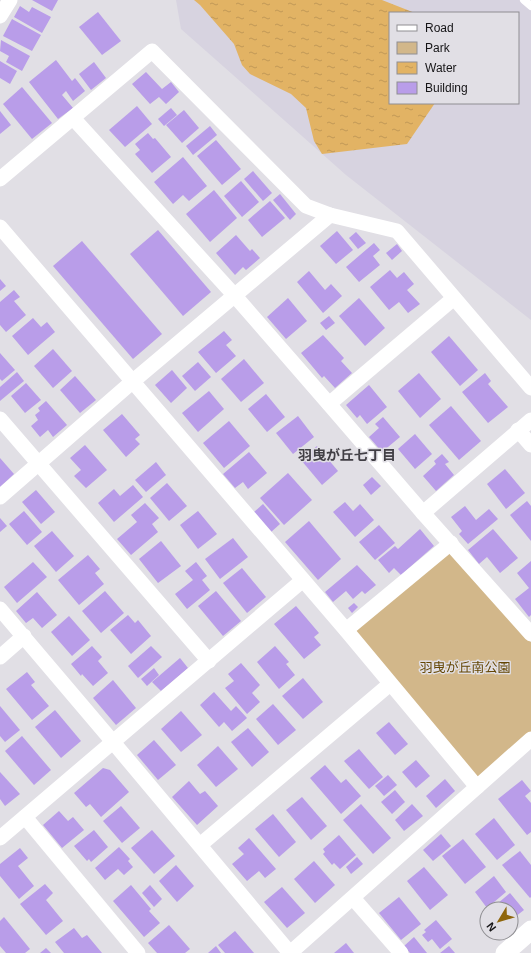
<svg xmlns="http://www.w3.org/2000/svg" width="531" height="953" font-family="Helvetica,'Noto Sans JP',sans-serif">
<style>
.built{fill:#d7d3e0;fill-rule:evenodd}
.green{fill:#d2b78a}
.water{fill:url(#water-ripples)}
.building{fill:#b99de9}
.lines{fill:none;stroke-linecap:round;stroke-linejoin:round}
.service{stroke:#fff;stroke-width:8}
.minor{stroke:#fff;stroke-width:15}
.tertiary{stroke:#fff;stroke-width:19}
.labels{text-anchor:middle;stroke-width:3;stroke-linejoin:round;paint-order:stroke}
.park-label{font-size:13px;fill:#644603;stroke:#e1dfe5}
.neighbourhood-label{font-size:14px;font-weight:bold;fill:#413f45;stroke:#e1dfe5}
</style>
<defs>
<pattern id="water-ripples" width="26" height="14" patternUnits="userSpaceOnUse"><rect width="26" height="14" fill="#e2b364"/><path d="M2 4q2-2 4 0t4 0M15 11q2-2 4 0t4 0" fill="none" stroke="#c19956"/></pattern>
</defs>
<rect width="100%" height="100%" fill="#e1dfe5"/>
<path class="built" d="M176,0h355v320l-185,-145 -165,-146zM390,13h128v90h-128z"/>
<polygon class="green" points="449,550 531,642 531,739 477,787 352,631"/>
<polygon class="water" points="194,0 382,0 415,13 390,13 390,103 435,103 407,144 322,154 314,141 306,108 291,94 250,74 242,65 234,44 200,5"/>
<g class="building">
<polygon points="32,0 58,0 52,11"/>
<polygon points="20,6 29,12 32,7 51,17 42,33 14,17"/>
<polygon points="98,12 121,41 102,55 79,27"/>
<polygon points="12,19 41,35 32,51 3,36"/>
<polygon points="1,40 30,56 22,71 6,62 9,56 0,51"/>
<polygon points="56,60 72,81 75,78 85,91 73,101 66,91 62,95 73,108 58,119 29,82"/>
<polygon points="0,61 17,71 10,84 0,78"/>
<polygon points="94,62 106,78 91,90 79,74"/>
<polygon points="146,72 162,89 171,82 179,92 166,104 159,97 150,104 132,84"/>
<polygon points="22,87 52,123 32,139 3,104"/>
<polygon points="137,106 152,124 125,147 109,130"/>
<polygon points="171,108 177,115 164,126 158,119"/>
<polygon points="184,110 199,128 182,143 166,125"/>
<polygon points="0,111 11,125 0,134"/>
<polygon points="210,126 217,135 193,155 186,146"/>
<polygon points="148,133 153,139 155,138 171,157 152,173 135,154 140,150 135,144"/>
<polygon points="216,140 241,169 222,185 197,156"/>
<polygon points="183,157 207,186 189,201 183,195 173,204 154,182"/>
<polygon points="253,171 272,193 263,201 244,179"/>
<polygon points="241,181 259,202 242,217 224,196"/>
<polygon points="214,190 237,218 210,242 186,214"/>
<polygon points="280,194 296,214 290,220 273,200"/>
<polygon points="270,201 285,218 262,237 248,220"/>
<polygon points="158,230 211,292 183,316 130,254"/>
<polygon points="337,231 353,250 336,264 320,246"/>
<polygon points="356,232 366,243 358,249 349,238"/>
<polygon points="236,235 250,251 252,249 260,258 246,270 243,267 235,275 216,253"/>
<polygon points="82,241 162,334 133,359 53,266"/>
<polygon points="374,243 380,250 373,256 380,265 359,282 346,267"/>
<polygon points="397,244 402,251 392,260 386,253"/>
<polygon points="390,270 397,278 404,272 414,284 407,290 420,304 408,313 399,302 389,310 370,287"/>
<polygon points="309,271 325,290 331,284 342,296 323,313 297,282"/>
<polygon points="0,279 6,286 0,291"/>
<polygon points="14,290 20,297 14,301 26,315 6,332 0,325 0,302"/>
<polygon points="288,298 307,321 286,339 267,317"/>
<polygon points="359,298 385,328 365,346 339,316"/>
<polygon points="329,316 335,323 326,330 320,323"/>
<polygon points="33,318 41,327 47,322 55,332 28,355 12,336"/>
<polygon points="224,331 232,340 226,345 236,356 216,373 198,352"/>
<polygon points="323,335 344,358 341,361 352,373 335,388 324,376 322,378 301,353"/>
<polygon points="449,336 478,370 460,386 431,352"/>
<polygon points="53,349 72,371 53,388 34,366"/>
<polygon points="0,353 15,370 2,381 0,379"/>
<polygon points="244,359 264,383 241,402 221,379"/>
<polygon points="198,362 211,377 195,391 182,376"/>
<polygon points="172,370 187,388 171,403 155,385"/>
<polygon points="17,372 24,381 0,401 0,387"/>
<polygon points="419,373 441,399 420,418 398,391"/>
<polygon points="485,373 491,381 488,384 508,407 488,423 462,392"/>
<polygon points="75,376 96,400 80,413 60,390"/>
<polygon points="26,383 41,400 25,413 11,396"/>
<polygon points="369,385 387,407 367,424 360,415 357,418 346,405"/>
<polygon points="209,391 224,409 198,432 182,413"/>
<polygon points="266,394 285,417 267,432 248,409"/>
<polygon points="46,401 67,425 53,437 48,430 40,437 31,426 38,420 35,415 40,411 38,408"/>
<polygon points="451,406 481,441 459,460 429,425"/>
<polygon points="122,414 140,435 135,439 140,444 126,457 103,430"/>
<polygon points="298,416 314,437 293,454 276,433"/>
<polygon points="383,417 400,437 382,452 369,437 379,428 375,424"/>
<polygon points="229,421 250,446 224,468 203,443"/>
<polygon points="415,434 432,454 415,469 398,449"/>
<polygon points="85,445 107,470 86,488 74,476 81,470 70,458"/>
<polygon points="317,446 338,471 322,485 301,460"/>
<polygon points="249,452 267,473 248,489 243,482 235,488 223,474"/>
<polygon points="442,454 449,462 445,464 454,475 436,491 423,476 436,464 434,461"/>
<polygon points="0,458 14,474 0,487"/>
<polygon points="156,462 166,475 146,492 135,480"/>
<polygon points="505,469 525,493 506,509 487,484"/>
<polygon points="288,473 312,500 284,525 260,498"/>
<polygon points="372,477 381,486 371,495 363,485"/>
<polygon points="167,483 187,506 169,521 150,498"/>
<polygon points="133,485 143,497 114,522 98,503 114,489 120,496"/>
<polygon points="36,490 55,512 41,524 22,502"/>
<polygon points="527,501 531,506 531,541 510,515"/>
<polygon points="345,502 353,511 360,504 374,520 355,537 333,512"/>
<polygon points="145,503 159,518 152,524 158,532 131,555 117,539 137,522 131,515"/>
<polygon points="263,504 280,524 270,533 253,513"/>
<polygon points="465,506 476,520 489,509 498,519 468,544 459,534 462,531 451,517"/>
<polygon points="24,511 42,532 27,545 9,524"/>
<polygon points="198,511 217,534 198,549 180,525"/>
<polygon points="0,518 7,526 0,532"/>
<polygon points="309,521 341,559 318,580 285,542"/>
<polygon points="379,525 395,543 375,560 359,542"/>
<polygon points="420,529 434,546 401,575 394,568 389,573 378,560 395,546 398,549"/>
<polygon points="493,529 518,558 500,573 487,557 479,564 468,550"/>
<polygon points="52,531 74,556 56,572 34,546"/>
<polygon points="233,538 248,557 220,579 205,559"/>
<polygon points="161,541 181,566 158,583 139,559"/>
<polygon points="88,555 100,569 95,573 104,584 79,605 58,580"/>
<polygon points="531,561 531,615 529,617 515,599 529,588 517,573"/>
<polygon points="33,562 47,577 17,603 4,587"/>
<polygon points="196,562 207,576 202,580 210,590 187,609 175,594 193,580 185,571"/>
<polygon points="357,565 376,585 365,594 362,591 353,599 346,591 333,602 325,592"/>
<polygon points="242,568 266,597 247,613 223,583"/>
<polygon points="105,591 124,613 101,633 82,611"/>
<polygon points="216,591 241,621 223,636 198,606"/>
<polygon points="37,592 57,615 42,628 33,618 26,623 16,611"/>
<polygon points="354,603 358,607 352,613 348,608"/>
<polygon points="296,606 319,633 314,637 321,645 304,659 274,624"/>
<polygon points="128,615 135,623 138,620 151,636 131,654 110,630"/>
<polygon points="69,616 90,640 72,656 51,632"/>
<polygon points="92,646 102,657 98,661 108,673 93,686 82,674 81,676 71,664"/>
<polygon points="151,646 162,657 138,678 128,666"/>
<polygon points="275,646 289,662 286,664 295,675 279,689 257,662"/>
<polygon points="180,658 188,668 161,691 152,682"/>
<polygon points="241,663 260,685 252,693 260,702 247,714 225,688 234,681 228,674"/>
<polygon points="154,668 159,675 147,686 141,679"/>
<polygon points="27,672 35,682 31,685 49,706 32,720 6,689"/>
<polygon points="303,678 323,702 303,719 282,696"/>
<polygon points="113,680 136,708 116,725 93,698"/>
<polygon points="214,692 231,711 236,706 247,718 232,731 224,722 219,727 200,705"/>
<polygon points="273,704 296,730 278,745 256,719"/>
<polygon points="0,706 20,730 5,742 0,736"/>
<polygon points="55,710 81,741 61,758 35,727"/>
<polygon points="181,711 202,735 181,752 161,729"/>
<polygon points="389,722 408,744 395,755 376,733"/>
<polygon points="248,728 269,752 252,767 231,742"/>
<polygon points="22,736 51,770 34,785 5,751"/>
<polygon points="154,740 176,765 158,780 137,755"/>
<polygon points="218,746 238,769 216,787 197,765"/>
<polygon points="359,749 383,777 369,789 344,761"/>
<polygon points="416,760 430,776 416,788 402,772"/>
<polygon points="325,765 341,783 346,779 361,796 341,814 310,778"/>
<polygon points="103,768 110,770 129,792 101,817 90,804 86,807 74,793"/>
<polygon points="0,772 20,794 5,806 0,799"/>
<polygon points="388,775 397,785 384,796 375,786"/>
<polygon points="445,779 455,791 436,808 426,796"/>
<polygon points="522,780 531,791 525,796 531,803 531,832 527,835 498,799"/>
<polygon points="189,781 200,794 205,791 218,806 197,825 172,797"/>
<polygon points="395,790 405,802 392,814 381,802"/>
<polygon points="302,797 327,826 311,840 286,810"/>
<polygon points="361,804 391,838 373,854 343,820"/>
<polygon points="412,804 423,816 404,831 395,820"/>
<polygon points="121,806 140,828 122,843 103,821"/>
<polygon points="59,811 68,821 73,817 84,830 62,848 43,825"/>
<polygon points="273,814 296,842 279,857 255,829"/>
<polygon points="494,818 515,845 497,860 475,834"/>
<polygon points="94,830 108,847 91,862 89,859 87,861 74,846"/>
<polygon points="152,830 175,856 154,874 131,848"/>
<polygon points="441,834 451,846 433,861 423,850"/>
<polygon points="339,835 356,855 340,869 334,863 332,865 323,854 325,852 323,849"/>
<polygon points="249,838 276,869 265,878 259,871 247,881 232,864 244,854 238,848"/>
<polygon points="463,839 486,867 465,884 442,856"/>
<polygon points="119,847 130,859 128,861 133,867 124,875 118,869 105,880 95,868"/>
<polygon points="20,848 28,858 18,866 34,886 19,899 0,876 0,864"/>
<polygon points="520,851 531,865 531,897 530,898 502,865"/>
<polygon points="357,857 363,864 351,874 346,867"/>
<polygon points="314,861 335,885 315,903 294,879"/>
<polygon points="176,865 194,886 177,902 159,881"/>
<polygon points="424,867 448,895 430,910 407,881"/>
<polygon points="494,876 506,892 487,908 475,892"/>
<polygon points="45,884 53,893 46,900 63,921 46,935 20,904"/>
<polygon points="131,885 151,909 149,911 160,923 144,937 113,901"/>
<polygon points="150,885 162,899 154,907 142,893"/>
<polygon points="282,887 305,913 287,928 264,902"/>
<polygon points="510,893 524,910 511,920 511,909 491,909"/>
<polygon points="399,897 421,924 401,940 379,913"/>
<polygon points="4,917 30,949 25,953 6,953 0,946 0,921"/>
<polygon points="436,920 452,939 440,949 432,939 428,942 422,935 426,932 424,930"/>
<polygon points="169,925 190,949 185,953 157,953 148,943"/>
<polygon points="74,928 82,938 87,935 102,953 64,953 55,942"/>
<polygon points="235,931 254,953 225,953 218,945"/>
<polygon points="414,937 427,953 410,953 404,946"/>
<polygon points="346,943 354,953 334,953"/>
<polygon points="216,946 221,953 208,953"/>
<polygon points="449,946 455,953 440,953"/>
<polygon points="46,948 51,953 40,953"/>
</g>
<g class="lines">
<polyline class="service" points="524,0 531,6"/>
<g class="minor">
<polyline points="0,16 10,0"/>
<polyline points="73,118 235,296 329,404 423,513 531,634"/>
<polyline points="0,179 152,51 306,206 330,215 397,231 531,388"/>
<polyline points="0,227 346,630 477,787"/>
<polyline points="329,404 454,298"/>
<polyline points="0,419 209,661"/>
<polyline points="518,430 531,445"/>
<polyline points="0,497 132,382 330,215"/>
<polyline points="423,513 531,420"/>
<polyline points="0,609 113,742 290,953 531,739"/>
<polyline points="346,630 451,543"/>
<polyline points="0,657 24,636"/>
<polyline points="25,817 138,953"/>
<polyline points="0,838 303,580"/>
<polyline points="200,845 390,684"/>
<polyline points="353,898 401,953"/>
</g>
<polyline class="tertiary" points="505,953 531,930"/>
</g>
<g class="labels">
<g class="park-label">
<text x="465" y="672">羽曳が丘南公園</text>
</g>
<g class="neighbourhood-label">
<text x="347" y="460">羽曳が丘七丁目</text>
</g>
</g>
<rect x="389" y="12" width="130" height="92" fill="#e1dfe5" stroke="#8f8e92"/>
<rect x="397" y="25" width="20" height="6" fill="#ffffff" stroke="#8f8e92"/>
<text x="425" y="32" font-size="12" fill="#151416">Road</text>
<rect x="397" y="42" width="20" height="12" fill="#d2b78a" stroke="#8f8e92"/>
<text x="425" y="52" font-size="12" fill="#151416">Park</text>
<rect x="397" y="62" width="20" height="12" fill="url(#water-ripples)" stroke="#8f8e92"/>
<text x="425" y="72" font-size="12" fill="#151416">Water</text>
<rect x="397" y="82" width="20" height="12" fill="#b99de9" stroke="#8f8e92"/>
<text x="425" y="92" font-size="12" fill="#151416">Building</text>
<g transform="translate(499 921) rotate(232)"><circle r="19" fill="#e1dfe5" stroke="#8f8e92"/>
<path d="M0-3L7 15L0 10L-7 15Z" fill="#8f660c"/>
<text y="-6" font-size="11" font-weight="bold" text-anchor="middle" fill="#151416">N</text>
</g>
</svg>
